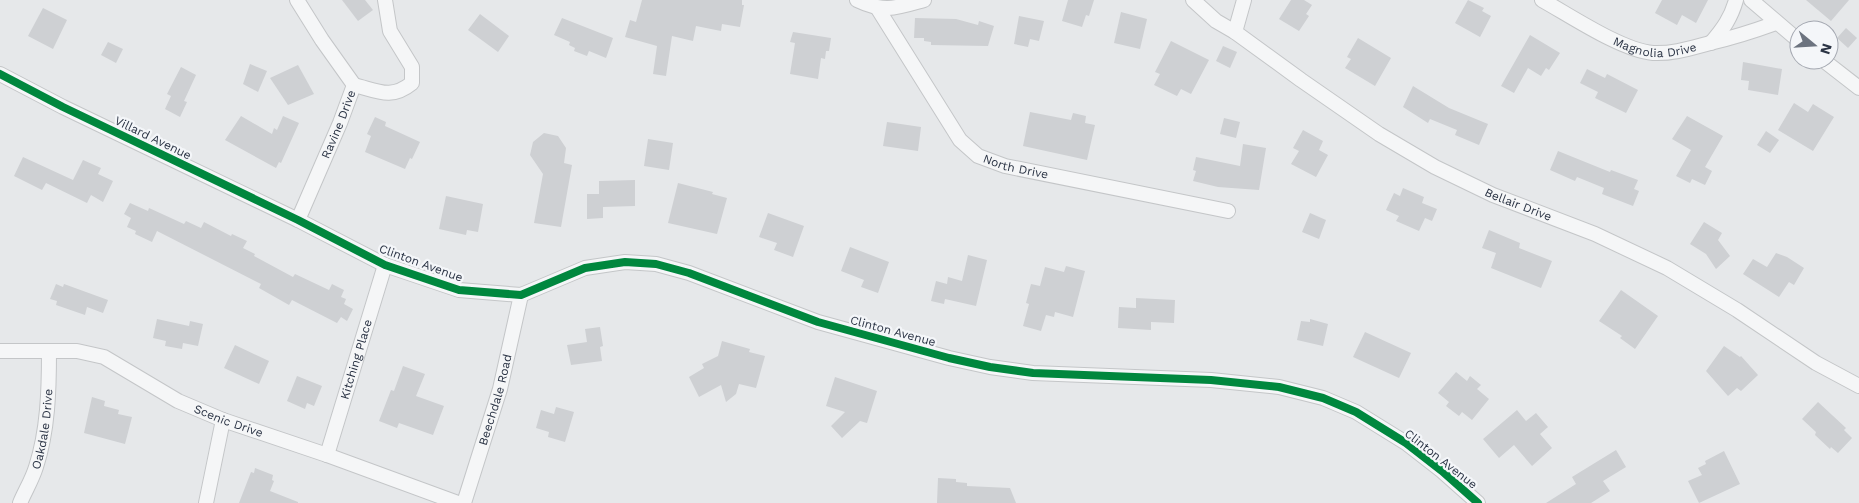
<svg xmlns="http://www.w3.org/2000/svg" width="1859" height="503" font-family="'Work Sans',sans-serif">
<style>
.building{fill:#ced0d3}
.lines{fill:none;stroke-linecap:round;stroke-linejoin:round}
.street-casing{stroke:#c4c6c8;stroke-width:16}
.street{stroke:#f5f6f7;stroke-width:14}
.cycleway-casing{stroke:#f4f6f9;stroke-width:11}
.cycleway{stroke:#00873e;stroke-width:8}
.labels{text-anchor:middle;stroke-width:4.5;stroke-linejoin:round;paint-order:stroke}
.street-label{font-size:12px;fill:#2b3445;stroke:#f4f6f9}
</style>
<rect width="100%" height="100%" fill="#e6e8ea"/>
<g class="building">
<polygon points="342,0 365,0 373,10 358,21"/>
<polygon points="642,0 742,0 742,5 744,5 740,27 722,24 721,31 696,26 693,41 672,36 666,76 653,74 657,46 625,37 630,20 636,22"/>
<polygon points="1068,0 1094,0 1089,16 1086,15 1082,27 1062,21"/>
<polygon points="1291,0 1304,0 1312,5 1306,14 1309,16 1299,31 1279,19"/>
<polygon points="1468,0 1484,8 1482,11 1491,16 1480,37 1455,23"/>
<polygon points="1662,0 1708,0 1696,23 1682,15 1677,25 1655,13"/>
<polygon points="1806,0 1849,0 1831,21"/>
<polygon points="43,8 67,20 53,49 28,36"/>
<polygon points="1121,12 1147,19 1140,49 1114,43"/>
<polygon points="480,14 509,36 498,52 468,30"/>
<polygon points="1019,16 1044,21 1039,41 1030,39 1028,47 1014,44"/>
<polygon points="562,18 613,38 606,58 589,51 587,56 574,51 575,48 569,45 570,42 554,35"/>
<polygon points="915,18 956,19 978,25 979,21 994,26 988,46 931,45 931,42 924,41 924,38 914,38"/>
<polygon points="1846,28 1857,38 1848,48 1837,38"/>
<polygon points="793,32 831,38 829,51 826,51 825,59 821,58 818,79 790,74 795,43 790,42"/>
<polygon points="1530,35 1560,53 1549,70 1546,68 1541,76 1528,68 1514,93 1501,86"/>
<polygon points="1358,38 1391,58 1375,86 1345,68 1351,59 1347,57"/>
<polygon points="1171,41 1209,60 1191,94 1181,89 1177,96 1154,85 1160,74 1155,72"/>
<polygon points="108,42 123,49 116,63 101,55"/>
<polygon points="1223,46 1237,52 1230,68 1216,61"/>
<polygon points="1743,62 1782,69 1778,95 1748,90 1749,81 1741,80"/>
<polygon points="250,64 267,71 258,92 243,84"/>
<polygon points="298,65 314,94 288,105 270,78"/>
<polygon points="181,67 196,75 184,101 187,102 180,117 165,109 171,96 167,94"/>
<polygon points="1587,69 1605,78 1607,74 1638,90 1626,113 1595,98 1598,92 1580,83"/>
<polygon points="1413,86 1449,108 1488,124 1479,145 1455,135 1457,130 1430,119 1428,123 1403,107"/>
<polygon points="1794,103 1808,112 1813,104 1834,117 1813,151 1778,130"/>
<polygon points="1030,112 1071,120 1073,113 1086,116 1085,123 1095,125 1087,160 1023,146"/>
<polygon points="241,116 272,134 274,128 277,130 283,116 299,123 281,163 279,162 276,168 225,140"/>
<polygon points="1687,116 1723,136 1705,167 1712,171 1705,185 1692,179 1690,183 1676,176 1691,150 1672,139"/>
<polygon points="375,117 386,122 385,126 420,142 412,159 410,158 405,169 365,152 371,136 367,134"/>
<polygon points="1224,118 1240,122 1236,138 1220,134"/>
<polygon points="887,122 921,127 918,151 883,146"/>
<polygon points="1303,130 1323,141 1319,150 1328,155 1316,177 1291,164 1299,151 1293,148"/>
<polygon points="1766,131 1779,140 1770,153 1757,145"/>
<polygon points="544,133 558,136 566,148 564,163 572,165 561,227 534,223 543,174 530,155 533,142"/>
<polygon points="648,139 673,143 669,170 644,166"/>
<polygon points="1243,144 1266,148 1259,190 1218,187 1193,181 1196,171 1193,170 1196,157 1240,166"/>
<polygon points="1558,151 1610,172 1611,170 1638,180 1634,189 1639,191 1633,206 1602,194 1604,188 1577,177 1575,181 1550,170"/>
<polygon points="23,157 73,180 83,160 101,168 98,174 113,181 103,202 91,195 87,203 46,183 42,190 14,176"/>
<polygon points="635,180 635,206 603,207 603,218 587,219 587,194 599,194 599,181"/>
<polygon points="678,183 713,192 712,194 727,198 717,234 668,223"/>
<polygon points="1403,188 1424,197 1422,203 1437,209 1432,221 1425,218 1419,231 1396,221 1399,216 1386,210 1394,193 1400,196"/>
<polygon points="446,196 483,204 478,232 467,230 466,235 439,229"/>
<polygon points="130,203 148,211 149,208 184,224 186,221 201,228 204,222 231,236 232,234 247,241 243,248 255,254 254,256 293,277 295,274 329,290 332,284 344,290 341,297 346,299 344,304 353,309 347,321 341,317 337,323 292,300 289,305 259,288 261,284 157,231 152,242 135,234 136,231 127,227 131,218 124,214"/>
<polygon points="768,213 804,226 793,257 774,250 777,243 759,237"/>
<polygon points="1310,213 1326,220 1319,239 1302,232"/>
<polygon points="1704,222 1722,233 1718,240 1730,256 1716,269 1706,254 1690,244"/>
<polygon points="1489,230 1520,243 1519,248 1552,261 1541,288 1491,268 1496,253 1482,248"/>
<polygon points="850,247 889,262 878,293 861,287 864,280 841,271"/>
<polygon points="1776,253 1787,257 1804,268 1794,285 1789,282 1779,297 1743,274 1753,259 1767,267"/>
<polygon points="968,255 987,260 976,306 945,299 944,304 931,301 936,281 947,284 948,277 962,281"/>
<polygon points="1066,266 1085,271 1073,317 1055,312 1054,317 1046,315 1041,331 1023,326 1029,304 1026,303 1031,284 1040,286 1045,267 1064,272"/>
<polygon points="56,284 63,287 64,284 108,300 103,313 87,307 85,315 56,305 57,301 50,299"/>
<polygon points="1621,290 1658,316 1635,349 1620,338 1622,336 1599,321"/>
<polygon points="1136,298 1175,300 1174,323 1151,322 1151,330 1118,328 1119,307 1136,308"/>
<polygon points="157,319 189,326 190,321 203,324 198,346 183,343 182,349 165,346 166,341 153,338"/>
<polygon points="1310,319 1328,324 1323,346 1297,340 1301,321 1310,322"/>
<polygon points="600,327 603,346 600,347 602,361 571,365 567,345 587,342 585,329"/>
<polygon points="1365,332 1411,353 1399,378 1353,357"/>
<polygon points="722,341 750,349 749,352 765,356 756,388 739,384 736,394 726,402 721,385 699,397 689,377 704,368 702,364 718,356"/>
<polygon points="235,345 269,361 259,384 224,368"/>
<polygon points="1724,346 1740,357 1741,356 1758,375 1741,391 1737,388 1728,396 1706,371"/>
<polygon points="403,366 425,374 416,396 444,406 433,435 399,423 397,428 379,421 391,390 394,391"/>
<polygon points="1456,372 1467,381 1470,376 1481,385 1477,389 1489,399 1472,420 1462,412 1459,416 1446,406 1449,402 1438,393"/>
<polygon points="297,376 322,386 314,406 307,403 305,409 287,401"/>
<polygon points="835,377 877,391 867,423 860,421 842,438 831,426 845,412 826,406"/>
<polygon points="92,397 105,401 104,406 119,410 118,414 132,417 125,444 84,433"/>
<polygon points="1818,402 1846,428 1844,430 1852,438 1838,453 1831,447 1830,449 1815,435 1816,432 1802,419"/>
<polygon points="556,407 574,412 565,442 548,437 549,432 536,428 541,410 554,414"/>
<polygon points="1517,410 1526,421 1536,413 1548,427 1540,434 1552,448 1532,466 1514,445 1499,458 1483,439"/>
<polygon points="1616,450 1626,467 1603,481 1610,491 1591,503 1546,503 1576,484 1572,477"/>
<polygon points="1724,451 1740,484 1699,503 1688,481 1702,475 1698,468 1706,464 1705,461"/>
<polygon points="255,468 273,475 272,480 274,481 270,491 298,502 298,503 239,503 251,472 254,473"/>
<polygon points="938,478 956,479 956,482 967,483 967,486 1010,488 1016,503 937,503"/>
</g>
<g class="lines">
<g class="street-casing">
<g id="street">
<polyline points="297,0 322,40 354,85"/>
<path d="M857,0c27,13 39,8 67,0"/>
<path id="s1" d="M1193,0l23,21 19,11 66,48 78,54 56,33 58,28 102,39 72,34 70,42 79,53 43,23"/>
<path id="s2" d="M1542,0c29,16 79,50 111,53 20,1 38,-5 57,-10 22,-5 44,-12 66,-20"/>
<polyline points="1751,0 1799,41"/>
<path id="s3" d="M878,9l82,131 18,16 27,10 223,45"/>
<polyline points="1235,32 1244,0"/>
<path d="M1711,43c12,-14 20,-25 25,-43"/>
<polyline points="1823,60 1859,88"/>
<polyline points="0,74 63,107 298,220 385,265 459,290 521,295 585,268 625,262 656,264 689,273 818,322 949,358 990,367 1033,373 1211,380 1279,387 1323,398 1356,412 1406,443 1442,471 1478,503"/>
<path d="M354,85c24,6 37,15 58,-2v-16l-22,-36 -5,-31"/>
<path id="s4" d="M298,220l42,-97 14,-38"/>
<path id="s5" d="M0,351h77l27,6 74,44 45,19 104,35 131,48"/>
<path id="s6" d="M327,455l58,-190"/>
<path id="s7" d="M20,503c5,-12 12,-23 16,-36 12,-37 13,-77 13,-115"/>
<polyline points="206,503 223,420"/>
<path id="s8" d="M464,503l36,-114 21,-94"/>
</g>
</g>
<use href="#street" class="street"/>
<g class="cycleway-casing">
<polyline id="cycleway" points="0,74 63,107 298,220 385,265 459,290 521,295 585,268 625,262 656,264 689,273 818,322 949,358 990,367 1033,373 1211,380 1279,387 1323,398 1356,412 1406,443 1442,471 1478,503"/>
</g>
<use href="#cycleway" class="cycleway"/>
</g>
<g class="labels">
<g class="street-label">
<text dy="4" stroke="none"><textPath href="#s2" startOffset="125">Magnolia Drive</textPath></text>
<text dy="4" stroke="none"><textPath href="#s4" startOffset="104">Ravine Drive</textPath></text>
<text transform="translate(153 138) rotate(26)" y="4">Villard Avenue</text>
<text dy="4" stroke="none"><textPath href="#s3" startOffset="218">North Drive</textPath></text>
<text dy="4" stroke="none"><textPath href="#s1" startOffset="386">Bellair Drive</textPath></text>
<text transform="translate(421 263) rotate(20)" y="4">Clinton Avenue</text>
<text transform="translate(893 331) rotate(15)" y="4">Clinton Avenue</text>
<text dy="4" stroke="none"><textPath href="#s6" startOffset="100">Kitching Place</textPath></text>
<text dy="4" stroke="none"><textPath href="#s8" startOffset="108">Beechdale Road</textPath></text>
<text dy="4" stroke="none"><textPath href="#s5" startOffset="245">Scenic Drive</textPath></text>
<text dy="4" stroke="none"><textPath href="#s7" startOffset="78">Oakdale Drive</textPath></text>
<text transform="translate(1441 459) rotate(38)" y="4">Clinton Avenue</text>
</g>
</g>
<g transform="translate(1814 45) rotate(108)"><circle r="24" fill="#f4f6f9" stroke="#a4a8b1"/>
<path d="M0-4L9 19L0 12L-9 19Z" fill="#6c737f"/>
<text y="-8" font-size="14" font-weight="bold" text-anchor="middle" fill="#2b3445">N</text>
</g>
</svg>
